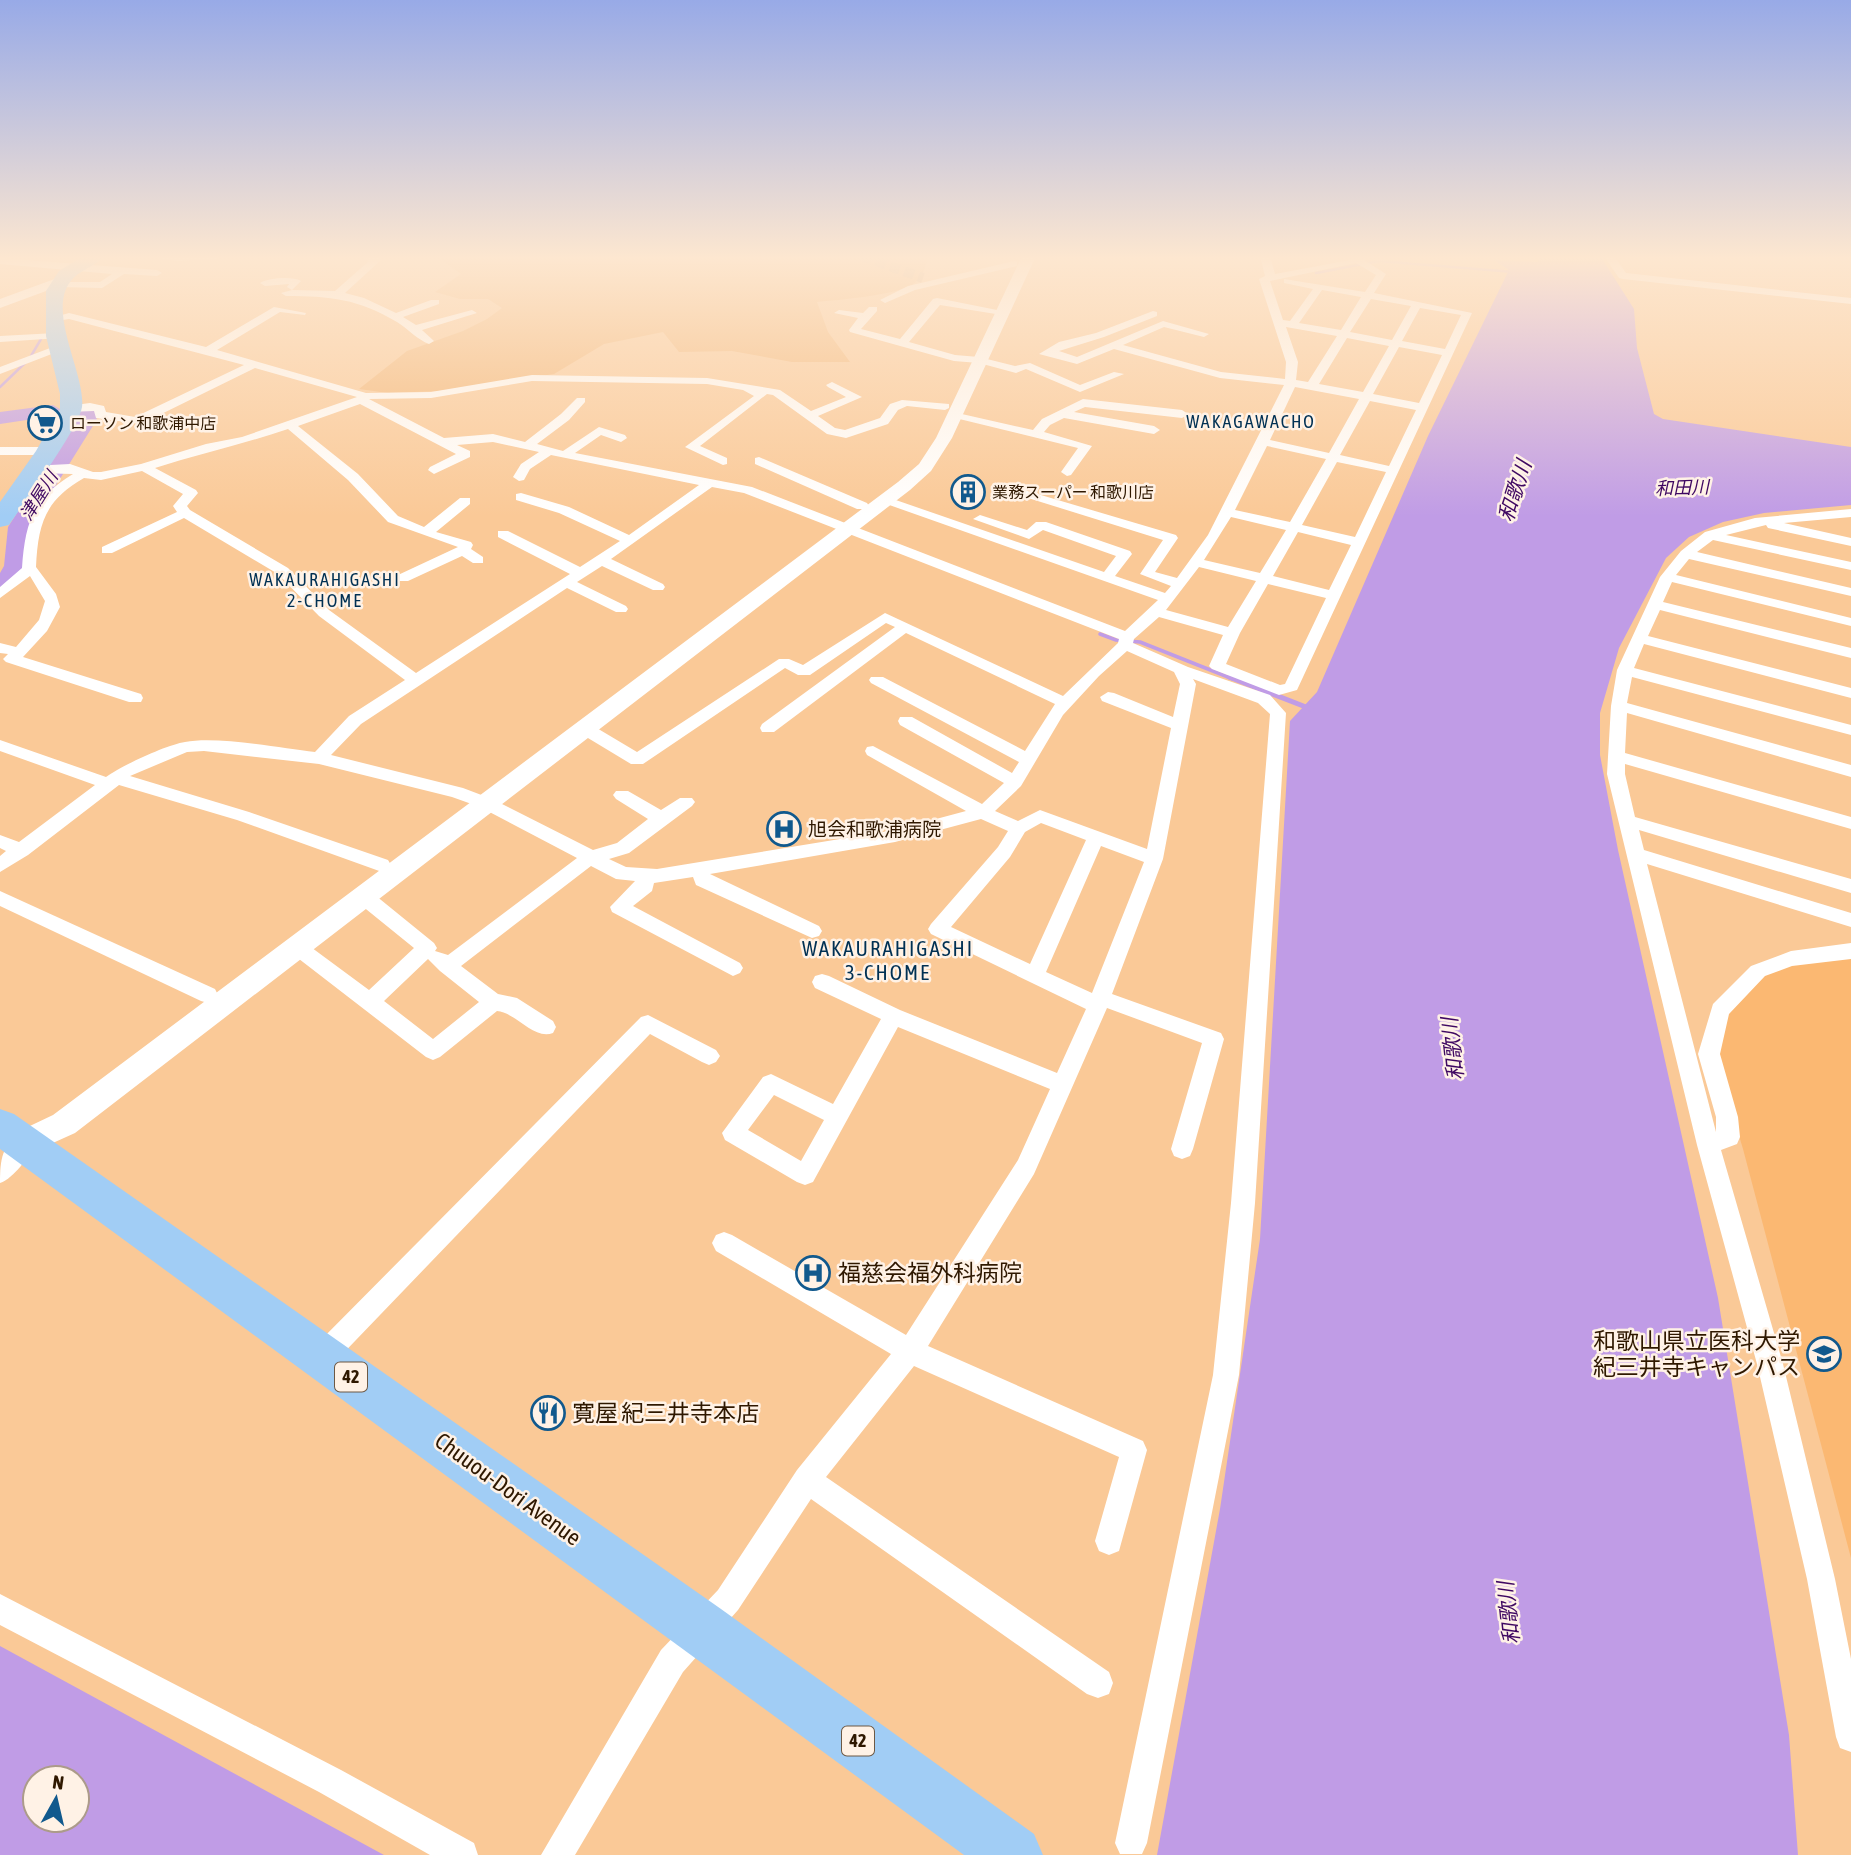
<svg xmlns="http://www.w3.org/2000/svg" width="1851" height="1855" font-family="'Asap Condensed','Noto Sans JP',sans-serif">
<style>
.built{fill:#fbb872}
.green{fill:#f3b574}
.water{fill:#c09ce6;fill-rule:evenodd}
.lines{fill:none;stroke-linecap:round;stroke-linejoin:round}
.stream-far2{stroke:#c09ce6;stroke-width:2.5}
.stream-far1{stroke:#c09ce6;stroke-width:3.5}
.stream{stroke:#c09ce6;stroke-width:5}
.river{fill:#c09ce6;fill-rule:evenodd}
.street-tunnel{stroke:#d1a679;stroke-width:10;stroke-dasharray:10 5;stroke-linecap:butt}
.street{fill:#fff;fill-rule:evenodd}
.secondary{fill:#fff;fill-rule:evenodd}
.highway{fill:#a1cdf5;fill-rule:evenodd}
.labels{text-anchor:middle;stroke-width:5;stroke-linejoin:round;paint-order:stroke}
.far-poi-label{font-size:16px;fill:#2f1800;stroke:#fff2e6;text-anchor:start}
.far-neighbourhood-label{font-size:18px;letter-spacing:2px;fill:#003053;stroke:#fff2e6}
.far-water-label{font-size:18px;font-style:italic;fill:#3f0862;stroke:#fff2e6}
.shield{fill:#fff2e6;stroke:#6d5945;stroke-width:2}
.shield-label{font-size:18px;font-weight:bold;fill:#2f1800}
.poi-label{font-size:19px;fill:#2f1800;stroke:#fff2e6;text-anchor:start}
.water-label{font-size:21px;font-style:italic;fill:#3f0862;stroke:#fff2e6}
.neighbourhood-label{font-size:21px;letter-spacing:2px;fill:#003053;stroke:#fff2e6}
.near-poi-label{font-size:23px;fill:#2f1800;stroke:#fff2e6;text-anchor:start}
.near-street-label{font-size:23px;fill:#2f1800;stroke:#fff2e6}
</style>
<rect width="100%" height="100%" fill="#fac997"/>
<polygon class="built" points="1851,954 1851,1558 1743,1149 1716,1059 1721,1020 1748,986 1774,970 1805,960"/>
<path class="green" d="M436,256h491c0,10 -5,22 -14,28 -15,11 -76,16 -96,18l11,30 22,30h-58l-60,-11 -53,1 -16,-20 -59,12 -50,30 -114,17 -52,2 -29,-4 48,-38 56,-20 24,-12 15,-11 -14,-9h-28l-25,-7 26,-18z"/>
<g class="water">
<polygon points="1541,256 1601,257 1634,309 1637,348 1654,414 1663,419 1851,447 1851,505 1764,513 1723,522 1689,537 1666,558 1619,648 1600,713 1600,755 1618,850 1718,1298 1789,1735 1798,1855 1157,1855 1220,1509 1260,1239 1290,721 1317,692 1428,436 1509,270 1494,260 1538,262"/>
<path d="M0,1646l384,209h-384zM77,1778v42h-42v-42z"/>
</g>
<g class="lines">
<g class="stream-far2">
<polyline points="1316,273 1379,261 1514,272"/>
<polyline points="31,356 41,339"/>
<polyline points="0,387 25,363"/>
</g>
<polyline class="stream-far1" points="1100,634 1116,640 1140,642 1233,679"/>
<polyline class="stream" points="1229,677 1311,709"/>
<g class="river">
<polygon points="53,405 63,411 60,415 0,424 0,412"/>
<polygon points="83,406 95,410 98,414 96,421 30,527 28,566 24,575 8,589 0,591 0,573 4,566 8,527 76,421 77,417 73,412"/>
</g>
<polyline class="street-tunnel" points="862,256 923,278"/>
<g class="street">
<polygon points="146,256 222,256 217,259 177,261"/>
<path d="M362,256h13l6,4 -36,33 19,5 32,15 35,-13h8v4l-36,13 13,8 56,-15 5,3 -55,17 12,11 -5,3c-11,-4 -21,-15 -32,-22 -39,-23 -66,-26 -111,-26l-5,-3 11,-3 -5,-3 2,-3 -24,2 -5,-3c9,-5 32,-7 41,-2l-9,9 43,1 34,-30z"/>
<path d="M1260,256h10l5,18 86,-16 25,16 -12,19 98,20 -175,377 -18,5 -67,-26 -3,-3 14,-31 -64,-18 -25,22 -1,4 55,24 82,28 16,18 -31,490 -16,172 -92,468 -5,11h-22l-5,-11 98,-468 18,-172 39,-489 -12,-11 -65,-24 3,5 -33,175 -51,135 109,39 3,6 -31,110 -3,7 -8,3 -8,-3 -3,-7 31,-106 -95,-35 -73,166 -106,172 215,95 4,9 -28,101 -10,4 -10,-4 -4,-10 24,-84 -205,-91 -88,111 283,195 4,11 -4,11 -11,4 -11,-4 -276,-195 -73,111 -55,62 -108,183h-34l120,-205 57,-60 79,-120 94,-116 -175,-103 -4,-8 4,-8 8,-3 8,3 174,100 112,-175 32,-71 -152,-62 -85,155 -8,3 -8,-3 -72,-42 -3,-7 41,-56 8,-3 62,30 48,-85 -66,-31 -3,-6 3,-6 7,-2 7,2 71,34 157,63 29,-64 -155,-75 -3,-5 3,-5 67,-77 10,-16 -27,-12 -86,23 -185,32 109,52 3,5 -3,5 -7,2 -116,-53 -3,-8 -39,6 -2,8 -19,15 107,57 3,5 -3,5 -7,3 -121,-64 -2,-5 25,-26 -19,-2 -25,-13 -130,100 37,28 19,4 36,23 3,6 -3,6c-20,7 -36,-20 -56,-22l-57,46 -7,3 -7,-3 -136,-105 -3,-5 3,-5 7,-2 7,2 65,48 45,-42 -58,-47 -2,-5 2,-5h14l64,52 3,5 -2,3 13,4 129,-97 -97,-51 -28,-10 -133,-33 -115,-13 -17,1 -57,24 119,36 139,48 3,5 -3,5 -6,2 -145,-52 -118,-35 -91,70 -28,17v-16l6,-5 -6,-3v-13l19,7 76,-57 -95,-34v-11l106,37c15,-11 60,-32 79,-35 33,-6 95,6 130,10l34,-36 56,-36 -86,-64 -41,-42 -94,-56 -72,35h-10v-6l75,-35 -4,-6 10,-12 -41,-23 -41,9 -17,-2c-39,22 -46,46 -48,89l20,27 4,13 -13,24 -24,26 118,37 2,4 -2,4h-12l-123,-40 -3,-3 5,-5 -8,-1v-10l16,4 23,-27 6,-19 -15,-25 -30,22v-11l22,-19c3,-45 11,-70 51,-94l-38,-1 -4,-1v-6l39,-2 23,8h8l40,-8 65,-20 36,-7 115,-40 -102,-29 -114,56 -45,-6 -2,-7 -27,1v-6l23,-3 14,3 2,6 29,5 109,-52 -175,-46 -13,2 -5,-3 18,-5 137,34 68,-40 32,6 -1,2 -25,-3 -63,38 149,43 65,-1 101,-17 175,3 73,12 31,21 35,-14 -18,-10 -2,-2 6,-3 30,15 -44,19 17,12 10,2 35,-12 10,-14 12,-4 47,4v4l-4,2 -38,-4 -9,4 -10,14 -42,14 -19,-4 -54,-39 -6,-1 -67,52 27,12v6l-4,1 -38,-18 69,-51 -11,-6 -36,-6 -175,-3 -101,17 -62,1 75,39 49,-4 32,8 36,-28 16,-16h8v4l-16,18 -32,24 26,7 36,-24 26,8 2,3 -6,4 -20,-7 -26,18 177,34 373,144 33,-31 -280,-99 2,-3h10l214,74 12,-16 -73,-26 -14,9 -56,-20 7,-4 47,15 9,-8h10l84,29 2,3 -17,22 50,17 6,-7 -31,-12 23,-34 -151,-47 7,-4 5,1 152,45 2,3 -23,34 22,6 31,-43 76,-150 -64,-7 -106,-29 -37,15 -38,-10 20,-12 37,-9 57,-22 4,1v4l-53,21 -45,14 18,6 86,-36 46,13 -5,3 -40,-10 -41,18 98,27 64,7 1,-17 -27,-83 6,-3zM1356,263l20,12 -11,17 -81,-13v4l29,6 -23,32 -7,-1 -13,-39zM1322,290l39,7 -20,33 -42,-7zM1371,299l40,7 -19,34 -42,-8zM1420,308l41,7 -16,34 -43,-8zM1286,327l51,9 -29,46 -12,-2 2,-18zM1347,338l42,8 -26,46 -44,-8zM1399,347l43,8 -23,48 -46,-9zM1295,387l64,12 -30,54 -59,-13zM1370,401l46,9 -27,56 -49,-11zM360,404l96,50 -26,13 -2,3 6,4 36,-17v-6l-13,-6 36,-3 46,10 -18,12 -8,13 6,4 5,-1 6,-11 21,-14 148,30 -70,50 -60,-28 -48,-14 -5,1v6l43,13 61,28 -40,26 -72,-36h-10v6l72,37 -154,99 -87,-63 -41,-42 -98,-58 -3,-4 11,-13 -2,-3 -41,-22c44,-14 89,-24 133,-39l60,51 40,42 70,25 -60,28v6h10l54,-25 11,7h10v-6l-12,-8 2,-4 -2,-3 -35,-10 34,-28v-6h-10l-36,29 -26,-11 -40,-42 -60,-48zM1267,446l59,13 -36,63 -55,-12zM1337,462l49,10 -31,65 -53,-12zM712,487l32,6 375,146 -1,4 -55,53 -178,-83 -82,52 -14,-6h-10l-142,93 -47,-28h-12l-2,4 2,4 53,32h12l142,-96 13,7h12l76,-52 9,4 -133,97 -2,4 2,4h12l132,-99 149,71 -30,47 -142,-74h-12l-2,3 2,3 148,79 -7,11 -100,-56h-12l-2,4 2,4 104,58 -22,21 -109,-58 -6,1 -2,4 2,4 99,56 -71,19 -238,39 -31,-2 -17,-8 20,-6 63,-47 3,-4 -3,-4h-12l-19,12 -33,-19h-12l-3,4 3,4 32,20 -31,24 -24,7 -101,-51 -29,-11 -132,-33 30,-31 206,-136 49,24h10l2,-3 -2,-3 -49,-24 25,-16 51,24h10l2,-3 -2,-3 -52,-25zM1231,517l55,13 -26,43 -56,-13zM1298,532l53,13 -22,45 -56,-14zM1199,567l57,14 -28,46 -62,-17zM1268,584l58,14 -41,86 -5,1 -54,-21 14,-31zM1127,651l47,21 6,12 -7,33 -59,-24 -6,-1 -8,5 2,4 69,27 -24,121 -107,-39 -22,11 -23,-10 26,-25 42,-71 36,-39zM1041,823l45,17 -56,124 -79,-37 59,-70 15,-25zM1101,846l43,16 -52,131 -46,-21zM428,959l12,12 39,31 -46,37 -49,-38zM774,1095l50,25 -23,41 -53,-31z"/>
<polygon points="1604,256 1614,256 1626,273 1851,298 1851,304 1623,279 1619,278"/>
<polygon points="0,258 157,270 162,273 157,276 124,274 102,288 58,287 54,286 54,282 100,282 112,274 0,264"/>
<polygon points="1014,261 1017,262 1017,266 915,290 885,303 880,300 908,286"/>
<polygon points="937,298 1007,312 1002,315 940,305 909,342 955,355 979,357 1015,366 1030,363 1080,385 1114,372 1124,374 1080,392 1026,369 1016,373 979,363 954,361 850,332 849,330 858,318 834,313 839,310 863,313 869,307 877,307 877,311 861,329 900,339 933,299"/>
<polygon points="56,333 60,334 60,338 0,342 0,336"/>
<polygon points="58,345 63,348 62,350 0,374 0,367"/>
<polygon points="1083,399 1182,410 1188,414 1182,418 1085,407 1074,412 1154,426 1160,430 1154,434 1064,418 1050,425 1044,432 1092,446 1071,475 1067,476 1061,472 1078,448 947,416 953,412 1033,430 1042,419"/>
<polygon points="0,447 47,447 53,451 47,455 0,455"/>
<polygon points="759,457 867,503 869,506 867,509 857,509 755,464 755,458"/>
<polygon points="1851,509 1851,517 1784,523 1851,538 1851,546 1768,528 1766,525 1726,535 1851,562 1851,570 1713,540 1697,552 1851,588 1851,596 1689,559 1676,575 1851,618 1851,626 1672,582 1663,602 1851,648 1851,658 1660,610 1648,636 1851,688 1851,698 1644,644 1634,668 1851,725 1851,735 1632,677 1627,703 1851,765 1851,777 1627,713 1625,753 1851,817 1851,829 1625,764 1625,774 1635,817 1851,879 1851,893 1639,830 1644,850 1851,913 1851,927 1647,864 1716,1132 1716,1117 1698,1054 1713,1004 1751,966 1791,951 1851,943 1851,959 1792,966 1765,976 1729,1014 1720,1054 1738,1117 1740,1137 1737,1144 1721,1150 1783,1364 1835,1579 1851,1659 1851,1752 1840,1748 1836,1737 1807,1579 1757,1364 1697,1145 1607,774 1611,706 1617,670 1660,577 1681,551 1705,532 1755,518"/>
<polygon points="0,891 215,989 218,995 215,1001 208,1003 201,1001 0,906"/>
<polygon points="648,1015 716,1050 720,1056 716,1062 709,1065 702,1062 650,1034 331,1366 322,1370 313,1366 309,1357 313,1348 641,1017"/>
<path d="M24,1133l8,3 3,7c-6,14 -21,35 -35,40 0,-21 1,-41 24,-50z"/>
<polygon points="0,1594 341,1770 474,1843 478,1855 430,1855 319,1792 0,1625"/>
</g>
<g class="secondary">
<polygon points="1022,256 1036,256 952,438 931,471 910,490 75,1133 24,1156 13,1152 9,1143 13,1134 53,1115 898,482 919,464 936,438"/>
<polygon points="60,277 65,278 65,284 0,308 0,299"/>
</g>
<g class="highway">
<path d="M83,256h21c-9,11 -26,14 -34,26 -23,31 16,93 12,125 -3,21 -58,96 -73,118l-9,2v-25l36,-51 24,-42v-15l-14,-58v-45l13,-20z"/>
<polygon points="0,1109 14,1114 721,1609 1034,1834 1043,1855 964,1855 0,1149"/>
</g>
</g>
<linearGradient id="sky" x2="0" y2="1"><stop stop-color="#98aae7"/><stop offset="0.5" stop-color="#fde7d0"/><stop offset="1" stop-color="#fde7d0" stop-opacity="0"/></linearGradient>
<rect width="1851" height="516" fill="url(#sky)"/>
<defs>
<g id="supermarket-ring" transform="scale(1.75)"><circle r="9.5" fill="#fff2e6" stroke="#11598d" stroke-width="1.5"/><path d="M-6-5.5h2.5l.6 2H6L4.5 2H-2.5L-4.4-4H-6ZM-1.5 3.2a1.3 1.3 0 1 0 .1 0ZM3 3.2a1.3 1.3 0 1 0 .1 0Z" fill="#11598d"/></g>
<g id="building-ring" transform="scale(1.75)"><circle r="9.5" fill="#fff2e6" stroke="#11598d" stroke-width="1.5"/><path d="M-4-6H4V6H1V3H-1V6H-4ZM-2.5-4.3h1.7v1.8h-1.7ZM.8-4.3h1.7v1.8H.8ZM-2.5-1h1.7V.8h-1.7ZM.8-1h1.7V.8H.8Z" fill="#11598d"/></g>
<g id="hospital-ring" transform="scale(1.75)"><circle r="9.5" fill="#fff2e6" stroke="#11598d" stroke-width="1.5"/><path d="M-5-5h3v3.5h4V-5h3V5h-3V1.5h-4V5h-3Z" fill="#11598d"/></g>
<g id="university-ring" transform="scale(1.75)"><circle r="9.5" fill="#fff2e6" stroke="#11598d" stroke-width="1.5"/><path d="M0-5L7-2L0 1L-7-2ZM-4 1L0 2.5L4 1V4Q0 6-4 4Z" fill="#11598d"/></g>
<g id="restaurant-ring" transform="scale(1.75)"><circle r="9.5" fill="#fff2e6" stroke="#11598d" stroke-width="1.5"/><path d="M-5-6h1v4h1v-4h1v4h1v-4h1v5L-1.5 .5V6h-2V.5L-5-1ZM5-6V6H3V1.5H1.5Q1.5-4 5-6Z" fill="#11598d"/></g>
</defs>
<g fill-rule="evenodd">
<use href="#supermarket-ring" x="45" y="423"/>
<use href="#building-ring" x="968" y="492"/>
<use href="#hospital-ring" x="784" y="829"/>
<use href="#hospital-ring" x="813" y="1273"/>
<use href="#university-ring" x="1824" y="1354"/>
<use href="#restaurant-ring" x="548" y="1413"/>
</g>
<g class="labels">
<g class="far-poi-label">
<text x="70" y="429">ローソン 和歌浦中店</text>
<text x="992" y="498">業務スーパー 和歌川店</text>
</g>
<g class="far-neighbourhood-label">
<text x="1251" y="428">WAKAGAWACHO</text>
<text x="325" y="586">WAKAURAHIGASHI<tspan x="325" dy="21">2-CHOME</tspan></text>
</g>
<g class="far-water-label">
<text transform="translate(1682 488) rotate(-2)" y="6">和田川</text>
<text transform="translate(39 496) rotate(-58)" y="6">津屋川</text>
</g>
<g class="shield">
<rect x="335" y="1362.5" width="32" height="29" rx="5"/>
<rect x="842" y="1726.5" width="32" height="29" rx="5"/>
</g>
<g class="shield-label">
<text x="351" y="1383">42</text>
<text x="858" y="1747">42</text>
</g>
<g class="poi-label">
<text x="808" y="836">旭会和歌浦病院</text>
</g>
<g class="water-label">
<text transform="translate(1515 491) rotate(-72)" y="7">和歌川</text>
<text transform="translate(1453 1049) rotate(-96)" y="7">和歌川</text>
<text transform="translate(1509 1613) rotate(-96)" y="7">和歌川</text>
</g>
<g class="neighbourhood-label">
<text x="888" y="956">WAKAURAHIGASHI<tspan x="888" dy="24">3-CHOME</tspan></text>
</g>
<g class="near-poi-label">
<text x="838" y="1281">福慈会福外科病院</text>
<text x="1800" y="1349" text-anchor="end">和歌山県立医科大学<tspan x="1800" dy="26">紀三井寺キャンパス</tspan></text>
<text x="572" y="1421">寛屋 紀三井寺本店</text>
</g>
<g class="near-street-label">
<text transform="translate(508 1489) rotate(36)" y="8">Chuuou-Dori Avenue</text>
</g>
</g>
<g transform="translate(56 1799) rotate(8)"><circle r="33" fill="#fff2e6" stroke="#ac9b8a" stroke-width="2"/>
<path d="M0-5L12 26L0 18L-12 26Z" fill="#11598d"/>
<text y="-10" font-size="19" font-weight="bold" text-anchor="middle" fill="#2f1800">N</text>
</g>
</svg>
